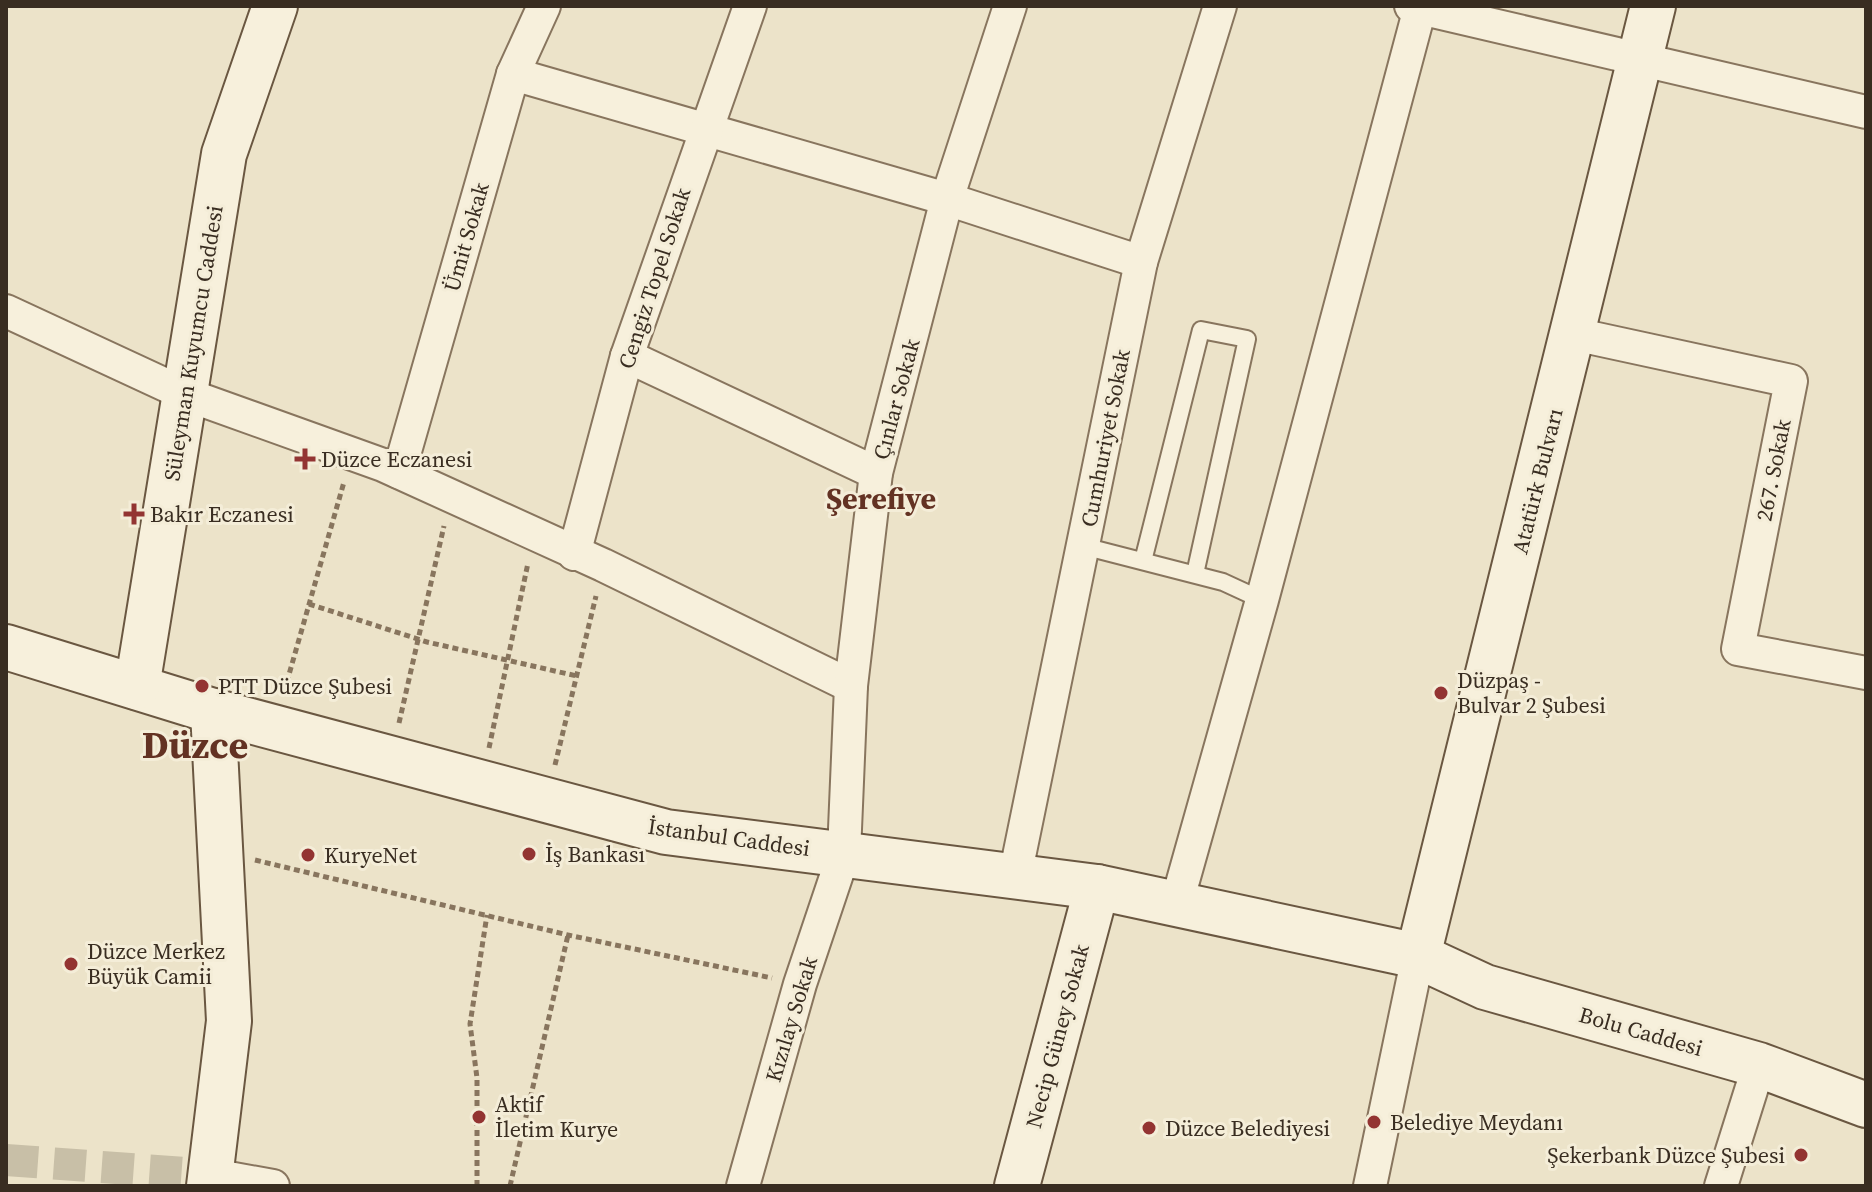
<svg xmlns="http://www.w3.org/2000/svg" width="1872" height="1192" font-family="'Source Serif 4',serif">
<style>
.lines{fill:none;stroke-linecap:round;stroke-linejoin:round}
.street-tunnel{stroke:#c8bfa7;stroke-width:32;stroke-dasharray:32 16;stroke-linecap:butt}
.lane-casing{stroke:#88755e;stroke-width:20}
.street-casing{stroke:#88755e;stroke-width:36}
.secondary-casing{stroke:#6a5741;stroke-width:48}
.path{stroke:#88755e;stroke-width:5;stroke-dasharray:6 4;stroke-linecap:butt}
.lane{stroke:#f7f0dc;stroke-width:16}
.street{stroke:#f7f0dc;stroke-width:32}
.secondary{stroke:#f7f0dc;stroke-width:44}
.poi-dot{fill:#933432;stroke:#f4edd8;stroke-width:3}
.labels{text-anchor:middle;stroke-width:6;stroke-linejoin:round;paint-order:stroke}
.street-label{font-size:22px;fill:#392d21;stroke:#f4edd8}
.poi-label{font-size:22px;fill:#392d21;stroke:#f4edd8;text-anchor:start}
.district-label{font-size:30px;font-weight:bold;fill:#633223;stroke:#f4edd8}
.town-label{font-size:38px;font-weight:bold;fill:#633223;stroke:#f4edd8}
</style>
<rect width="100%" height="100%" fill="#ece3c9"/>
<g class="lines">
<polyline class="street-tunnel" points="6,1160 212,1175"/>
<g class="lane-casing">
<g id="lane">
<polyline points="1083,546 1223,582 1262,600"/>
<polyline points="1143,561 1201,330 1247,339 1195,574"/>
</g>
</g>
<g class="street-casing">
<g id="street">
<polyline points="1411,6 1866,112"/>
<polyline points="513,74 947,199 1141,262"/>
<polyline points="6,311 185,394 383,465 603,565 851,686"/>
<polyline points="1574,334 1791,381 1738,649 1866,673"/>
<polyline points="627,356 876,473"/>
<polyline points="399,472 513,74 544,6"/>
<polyline points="574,554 627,356 750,6"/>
<polyline points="1015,876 1141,262 1220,6"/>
<polyline points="1177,902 1262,600 1420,8"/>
<polyline points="212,1175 273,1186"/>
<polyline points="743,1186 800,984 844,853 851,686 876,473 947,199 1010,6"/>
<polyline points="1370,1186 1418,956"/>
<polyline points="1721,1186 1759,1065"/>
</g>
</g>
<g class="secondary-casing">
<g id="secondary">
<polyline points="6,647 213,711 666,832 1097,887 1418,956 1485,987 1759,1065 1866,1105"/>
<polyline points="137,687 224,154 275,6"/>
<polyline points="1418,956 1653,6"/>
<polyline points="209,1186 229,1021 213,711"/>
<polyline points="1017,1186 1097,887"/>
</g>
</g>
<g class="path">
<polyline points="309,604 427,642 577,676"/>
<polyline points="284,692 344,482"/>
<polyline points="399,723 444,526"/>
<polyline points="489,748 528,563"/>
<polyline points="555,765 596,596"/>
<polyline points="255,860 568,935 772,978"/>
<polyline points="477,1186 477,1078 470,1024 487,915"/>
<polyline points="510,1186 568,935"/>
</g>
<use href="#lane" class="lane"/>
<use href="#street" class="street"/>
<use href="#secondary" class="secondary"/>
</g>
<g class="poi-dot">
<path d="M301 447h8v8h8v8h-8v8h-8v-8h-8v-8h8z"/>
<path d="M130 502h8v8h8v8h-8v8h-8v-8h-8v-8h8z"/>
<circle cx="202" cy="686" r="8"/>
<circle cx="1441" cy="693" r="8"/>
<circle cx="529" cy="854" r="8"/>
<circle cx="308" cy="855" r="8"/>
<circle cx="71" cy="964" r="8"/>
<circle cx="479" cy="1117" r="8"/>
<circle cx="1374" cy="1122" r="8"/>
<circle cx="1149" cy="1128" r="8"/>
<circle cx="1801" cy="1155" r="8"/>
</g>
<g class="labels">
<g class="street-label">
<text transform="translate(466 237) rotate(-74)" y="8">Ümit Sokak</text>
<text transform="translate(654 278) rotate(-72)" y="8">Cengiz Topel Sokak</text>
<text transform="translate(193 343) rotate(-81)" y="8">Süleyman Kuyumcu Caddesi</text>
<text transform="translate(896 399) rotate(-75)" y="8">Çınlar Sokak</text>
<text transform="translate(1105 438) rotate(-79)" y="8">Cumhuriyet Sokak</text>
<text transform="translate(1773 470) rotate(-79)" y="8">267. Sokak</text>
<text transform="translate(1537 481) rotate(-76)" y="8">Atatürk Bulvarı</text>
<text transform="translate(729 837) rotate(8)" y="8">İstanbul Caddesi</text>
<text transform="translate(791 1019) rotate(-73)" y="8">Kızılay Sokak</text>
<text transform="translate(1641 1031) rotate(16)" y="8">Bolu Caddesi</text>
<text transform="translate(1057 1036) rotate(-75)" y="8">Necip Güney Sokak</text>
</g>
<g class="poi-label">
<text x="321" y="467">Düzce Eczanesi</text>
<text x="150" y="522">Bakır Eczanesi</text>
<text x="1457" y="688">Düzpaş -<tspan x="1457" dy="25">Bulvar 2 Şubesi</tspan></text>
<text x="218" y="694">PTT Düzce Şubesi</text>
<text x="545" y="862">İş Bankası</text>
<text x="324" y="863">KuryeNet</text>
<text x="87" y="959">Düzce Merkez<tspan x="87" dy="25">Büyük Camii</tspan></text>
<text x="495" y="1112">Aktif<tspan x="495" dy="25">İletim Kurye</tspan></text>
<text x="1390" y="1130">Belediye Meydanı</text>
<text x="1165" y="1136">Düzce Belediyesi</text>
<text x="1785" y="1163" text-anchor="end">Şekerbank Düzce Şubesi</text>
</g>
<g class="district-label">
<text x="881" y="509">Şerefiye</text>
</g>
<g class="town-label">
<text x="195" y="758">Düzce</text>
</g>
</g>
<rect width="1872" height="1192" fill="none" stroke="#392d21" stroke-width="16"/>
</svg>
